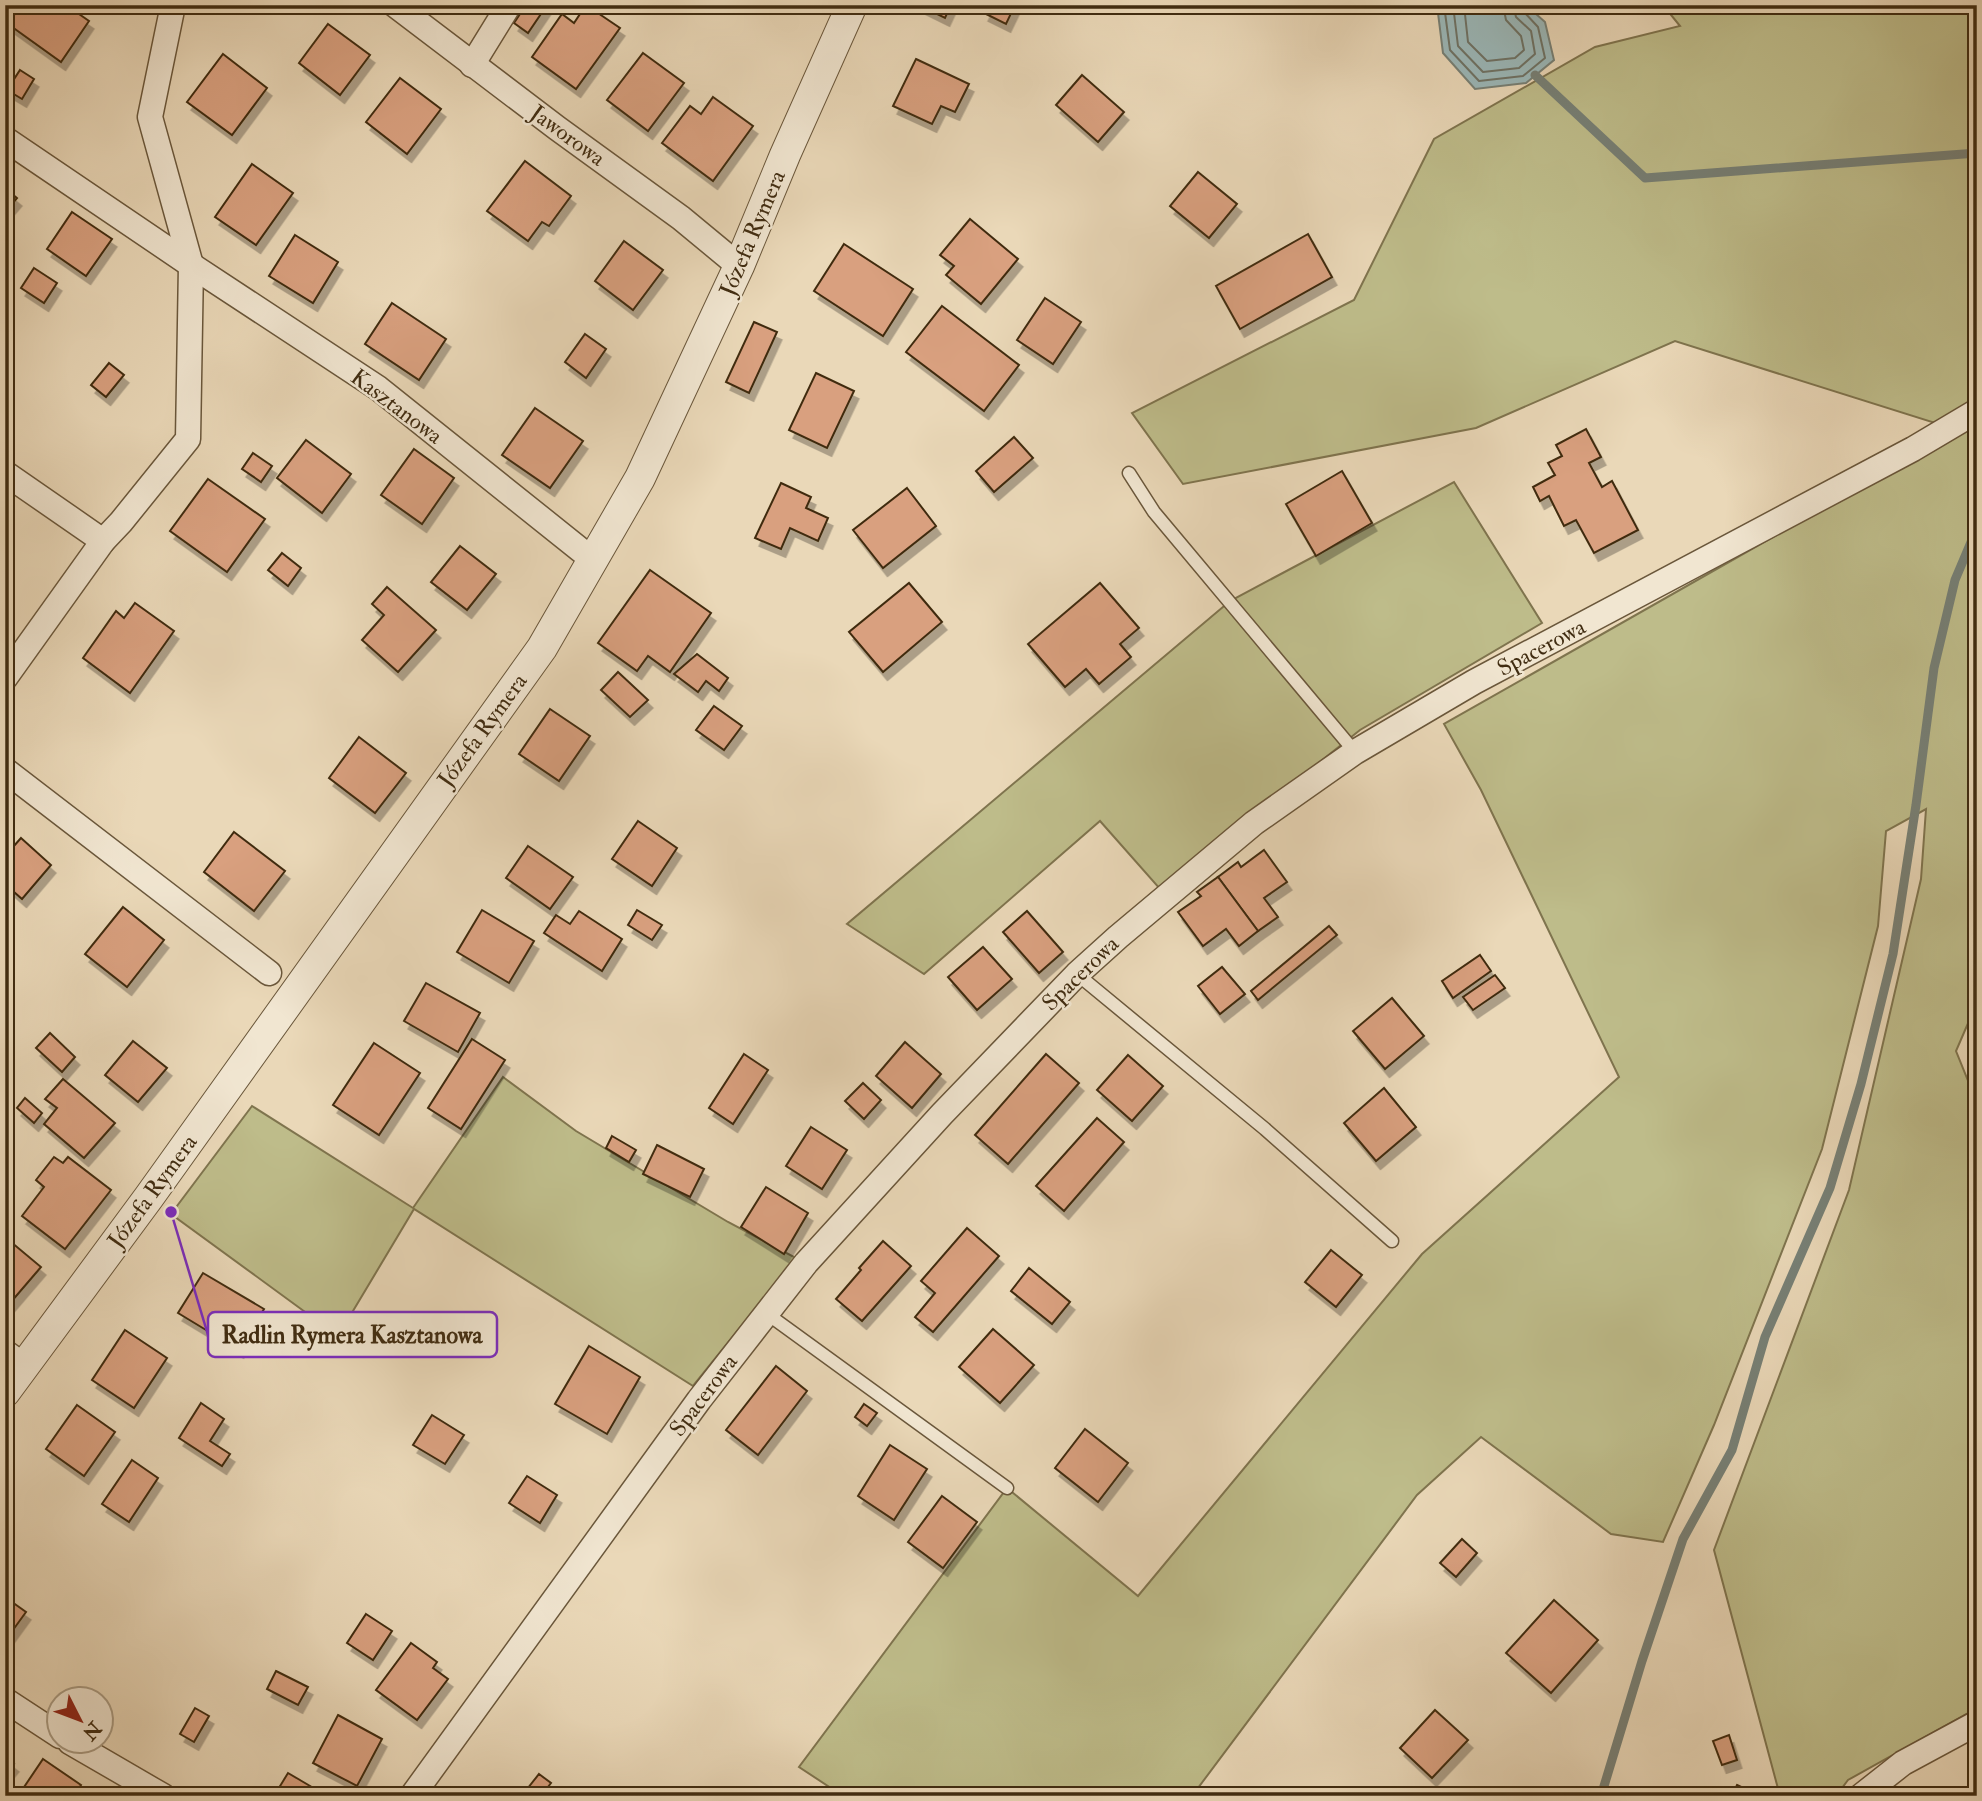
<svg xmlns="http://www.w3.org/2000/svg" width="1982" height="1801" font-family="'IM FELL Double Pica',serif">
<style>
.green{fill:#bebc8a;stroke:#7f744e;stroke-width:2}
.water{fill:#9bb8b9;stroke:#778076;stroke-width:2}
.lines{fill:none;stroke-linecap:round;stroke-linejoin:round}
.shore{stroke:#6e7265;stroke-width:2}
.stream{stroke:#778076;stroke-width:9}
.building{fill:#d9a07f;stroke:#402c11;stroke-width:2;filter:url(#shadow)}
.service-casing{stroke:#6a573b;stroke-width:15}
.minor-casing{stroke:#6a573b;stroke-width:27}
.tertiary-casing{stroke:#6a573b;stroke-width:32}
.service{stroke:#f1e6d1;stroke-width:12}
.minor{stroke:#f1e6d1;stroke-width:24}
.tertiary{stroke:#f1e6d1;stroke-width:30}
.labels{text-anchor:middle;stroke-width:5;stroke-linejoin:round;paint-order:stroke}
.street-label{font-size:23px;fill:#402c11;stroke:#f1e6d1}
.leader{fill:none;stroke:#7b2cbf;stroke-width:2.5}
.callout-dot{fill:#7b2cbf;stroke:#f1e6d1;stroke-width:2.5}
.callout{fill:#f1e6d1;stroke:#7b2cbf;stroke-width:2.5}
.callout-label{font-size:24px;text-anchor:middle;font-weight:bold;fill:#402c11}
</style>
<defs>
<filter id="shadow"><feDropShadow dx="4.5" dy="8" stdDeviation="0" flood-color="#0004"/></filter>
</defs>
<rect width="100%" height="100%" fill="#ead8b8"/>
<filter id="stains"><feTurbulence type="fractalNoise" baseFrequency=".00286" numOctaves="4"/><feColorMatrix values="0 0 0 0 .2 0 0 0 0 .09 0 0 0 0 .02 0 0 0 .5 -.17"/></filter>
<radialGradient id="worn" r=".72"><stop offset=".6" stop-color="#630" stop-opacity="0"/><stop offset="1" stop-color="#630" stop-opacity=".3"/></radialGradient>
<g class="green">
<polygon points="1663,5 1977,5 1977,398 1935,423 1675,341 1476,428 1183,484 1132,413 1354,300 1434,139 1595,47 1680,26"/>
<polygon points="1977,421 1977,1016 1969,1021 1956,1051 1977,1103 1977,1534 1971,1537 1977,1548 1977,1708 1848,1780 1836,1796 1780,1796 1714,1550 1849,1190 1921,879 1926,809 1886,831 1878,926 1822,1149 1714,1425 1663,1542 1611,1534 1481,1437 1417,1495 1192,1796 843,1796 799,1767 1007,1488 1138,1596 1422,1254 1619,1077 1481,790 1444,724"/>
<polygon points="1454,482 1542,623 1360,730 1160,889 1100,821 924,974 847,924 1230,601"/>
<polygon points="503,1077 576,1131 728,1222 796,1258 693,1386 414,1209 338,1336 171,1214 252,1106 413,1208"/>
</g>
<polygon class="water" points="1437,5 1526,5 1545,22 1554,60 1526,83 1475,89 1443,53"/>
<g class="lines">
<g class="shore">
<polyline points="1444,5 1450,50 1479,81 1523,76 1545,58 1538,27 1524,12 1522,5"/>
<polyline points="1453,5 1458,46 1483,72 1519,68 1535,54 1531,31 1516,17 1513,5"/>
<polyline points="1464,5 1468,42 1487,61 1515,58 1524,50 1521,36 1506,20 1503,5"/>
</g>
<g class="stream">
<polyline points="1535,75 1645,178 1977,153"/>
<polyline points="1601,1796 1642,1661 1683,1539 1732,1450 1765,1337 1830,1188 1861,1084 1893,954 1916,805 1934,668 1955,580 1977,528"/>
</g>
</g>
<g class="building">
<polygon points="21,5 66,5 89,21 61,62 8,24"/>
<polygon points="526,5 547,5 528,33 514,23"/>
<polygon points="586,5 620,28 576,89 532,57 562,14 574,23"/>
<polygon points="919,5 951,5 945,18"/>
<polygon points="988,5 1015,5 1006,24 984,13"/>
<polygon points="328,24 370,55 340,95 299,63"/>
<polygon points="643,53 684,83 648,131 607,100"/>
<polygon points="223,54 267,88 232,135 187,102"/>
<polygon points="916,59 969,84 955,112 941,106 932,124 893,106"/>
<polygon points="20,70 34,79 22,99 7,90"/>
<polygon points="1082,75 1124,112 1098,142 1056,105"/>
<polygon points="400,78 441,109 407,154 366,122"/>
<polygon points="713,97 753,126 713,181 662,143 690,106 701,114"/>
<polygon points="525,161 571,196 549,226 542,222 528,241 487,211"/>
<polygon points="252,164 293,193 256,245 215,217"/>
<polygon points="1198,172 1237,204 1209,238 1170,206"/>
<polygon points="5,188 17,198 5,212"/>
<polygon points="72,212 112,239 86,276 47,249"/>
<polygon points="970,219 1018,259 981,304 946,275 954,266 940,255"/>
<polygon points="1308,234 1332,277 1240,329 1216,286"/>
<polygon points="295,235 338,262 313,303 269,276"/>
<polygon points="624,241 663,270 633,310 595,281"/>
<polygon points="844,244 913,289 883,336 814,291"/>
<polygon points="34,268 57,283 44,303 21,288"/>
<polygon points="1045,298 1081,322 1053,364 1017,340"/>
<polygon points="392,303 446,339 419,380 365,344"/>
<polygon points="942,306 1019,365 984,411 906,352"/>
<polygon points="754,322 777,332 749,393 726,382"/>
<polygon points="585,334 606,349 586,378 565,362"/>
<polygon points="109,363 124,375 106,397 91,385"/>
<polygon points="816,373 854,391 827,448 789,430"/>
<polygon points="535,408 583,441 550,488 502,455"/>
<polygon points="1586,429 1601,457 1589,463 1602,487 1612,481 1638,530 1594,553 1576,520 1564,526 1549,496 1540,501 1533,487 1555,475 1548,463 1562,456 1556,445"/>
<polygon points="1014,437 1033,458 994,492 976,471"/>
<polygon points="306,440 351,474 322,513 277,478"/>
<polygon points="414,449 454,478 422,524 381,495"/>
<polygon points="253,453 272,466 261,482 242,469"/>
<polygon points="1342,471 1372,523 1316,556 1286,504"/>
<polygon points="208,479 265,519 227,572 170,531"/>
<polygon points="781,483 811,497 806,508 828,518 818,541 790,528 781,549 755,538"/>
<polygon points="907,488 936,526 883,568 853,530"/>
<polygon points="460,546 496,574 467,610 431,582"/>
<polygon points="282,553 301,568 288,586 268,570"/>
<polygon points="650,570 711,613 670,672 648,656 637,671 598,643"/>
<polygon points="909,583 942,622 883,672 849,632"/>
<polygon points="1100,583 1139,628 1120,644 1131,657 1099,684 1086,669 1065,687 1028,644"/>
<polygon points="387,587 436,630 398,672 362,640 384,615 372,604"/>
<polygon points="135,603 174,631 130,693 83,658 116,611 124,618"/>
<polygon points="697,654 728,678 719,691 706,681 698,692 674,674"/>
<polygon points="618,672 648,700 630,717 601,690"/>
<polygon points="714,706 742,726 724,750 696,730"/>
<polygon points="550,709 590,736 559,781 519,754"/>
<polygon points="359,737 406,773 375,813 329,778"/>
<polygon points="638,821 677,848 652,886 612,859"/>
<polygon points="234,832 285,871 254,911 204,872"/>
<polygon points="21,838 51,865 22,899 5,884 5,856"/>
<polygon points="528,846 573,877 550,909 506,878"/>
<polygon points="1264,850 1287,882 1264,898 1278,917 1258,931 1218,877 1238,862 1241,867"/>
<polygon points="1218,877 1258,931 1239,946 1226,929 1203,946 1178,912 1201,896 1197,892"/>
<polygon points="123,907 164,940 127,987 85,954"/>
<polygon points="482,910 534,941 509,983 457,952"/>
<polygon points="637,910 662,925 652,940 628,925"/>
<polygon points="579,911 622,939 602,971 544,933 556,915 570,924"/>
<polygon points="1027,911 1063,952 1039,973 1003,932"/>
<polygon points="1329,926 1337,935 1258,1000 1251,991"/>
<polygon points="983,947 1012,979 977,1010 948,977"/>
<polygon points="1480,955 1491,971 1453,998 1442,981"/>
<polygon points="1222,967 1245,994 1220,1014 1198,986"/>
<polygon points="1495,975 1505,988 1473,1010 1463,997"/>
<polygon points="426,983 480,1013 458,1052 404,1021"/>
<polygon points="1392,998 1424,1036 1385,1069 1353,1031"/>
<polygon points="50,1033 75,1057 62,1072 36,1048"/>
<polygon points="472,1039 505,1060 461,1129 428,1108"/>
<polygon points="133,1041 167,1068 138,1102 105,1075"/>
<polygon points="905,1042 941,1074 912,1108 876,1076"/>
<polygon points="374,1043 420,1073 379,1135 333,1105"/>
<polygon points="744,1054 768,1070 733,1124 709,1108"/>
<polygon points="1046,1054 1079,1083 1008,1164 975,1135"/>
<polygon points="1128,1055 1163,1086 1132,1121 1097,1090"/>
<polygon points="63,1079 115,1123 84,1158 44,1124 57,1108 45,1099"/>
<polygon points="863,1083 881,1100 864,1119 845,1101"/>
<polygon points="1384,1088 1416,1127 1376,1161 1344,1123"/>
<polygon points="25,1098 42,1113 34,1123 17,1108"/>
<polygon points="1097,1118 1124,1142 1064,1211 1036,1186"/>
<polygon points="811,1127 847,1150 822,1189 786,1166"/>
<polygon points="612,1136 636,1150 629,1162 606,1148"/>
<polygon points="657,1145 704,1169 690,1197 643,1174"/>
<polygon points="54,1157 63,1163 68,1157 111,1190 65,1249 22,1216 44,1187 36,1180"/>
<polygon points="766,1187 808,1213 784,1254 741,1227"/>
<polygon points="967,1228 999,1256 933,1332 915,1317 935,1293 921,1281"/>
<polygon points="5,1237 41,1267 5,1309"/>
<polygon points="883,1241 911,1266 862,1321 836,1299 861,1270 859,1268"/>
<polygon points="1331,1250 1362,1275 1336,1307 1305,1282"/>
<polygon points="1029,1268 1070,1302 1052,1324 1011,1291"/>
<polygon points="203,1273 264,1309 239,1350 178,1313"/>
<polygon points="993,1329 1034,1365 1000,1403 959,1367"/>
<polygon points="125,1330 167,1358 134,1408 92,1380"/>
<polygon points="589,1346 640,1377 607,1434 555,1404"/>
<polygon points="776,1366 807,1391 758,1455 726,1430"/>
<polygon points="201,1403 224,1419 210,1441 230,1454 222,1466 179,1438"/>
<polygon points="864,1404 877,1413 867,1426 855,1417"/>
<polygon points="77,1405 115,1432 84,1476 46,1449"/>
<polygon points="432,1415 464,1435 445,1464 413,1445"/>
<polygon points="1085,1429 1128,1463 1098,1502 1055,1468"/>
<polygon points="890,1445 927,1469 894,1520 858,1496"/>
<polygon points="132,1460 158,1478 129,1522 102,1504"/>
<polygon points="527,1476 557,1495 540,1523 509,1503"/>
<polygon points="942,1496 977,1522 943,1568 908,1542"/>
<polygon points="1462,1539 1477,1553 1456,1577 1440,1563"/>
<polygon points="5,1597 26,1612 5,1641"/>
<polygon points="1554,1600 1598,1640 1551,1693 1506,1653"/>
<polygon points="366,1614 392,1631 373,1660 347,1643"/>
<polygon points="411,1643 437,1662 433,1668 448,1679 417,1720 376,1690"/>
<polygon points="276,1671 308,1687 298,1705 267,1689"/>
<polygon points="195,1708 209,1716 194,1742 180,1734"/>
<polygon points="1435,1710 1468,1740 1432,1778 1400,1748"/>
<polygon points="338,1715 382,1739 357,1786 313,1763"/>
<polygon points="1729,1735 1737,1760 1722,1765 1713,1741"/>
<polygon points="5,1757 14,1764 5,1775"/>
<polygon points="43,1759 81,1785 74,1796 18,1796"/>
<polygon points="288,1773 327,1796 274,1796"/>
<polygon points="539,1774 551,1783 541,1796 528,1796 524,1793"/>
<polygon points="1737,1785 1760,1796 1732,1796"/>
</g>
<g class="lines">
<g class="service-casing">
<g id="service">
<polyline points="1129,473 1154,512 1355,752"/>
<polyline points="1077,974 1265,1129 1392,1241"/>
<polyline points="766,1313 1007,1488"/>
</g>
</g>
<g class="minor-casing">
<g id="minor">
<polyline points="395,5 557,128 681,218 739,266"/>
<polyline points="472,65 509,5"/>
<polyline points="5,139 191,265 378,388 593,560"/>
<polyline points="5,473 103,541"/>
<polyline points="5,678 103,541 121,522 188,439 191,265 150,117 173,5"/>
<polyline points="5,770 269,973"/>
<polyline points="5,1352 24,1366"/>
<polyline points="5,1700 60,1736"/>
<polyline points="70,1742 163,1796"/>
<polyline points="412,1796 699,1400 806,1263 942,1114 1077,974 1118,937 1254,823 1355,752 1474,682 1913,449 1977,411"/>
<polyline points="1861,1796 1903,1763 1977,1723"/>
</g>
</g>
<g class="tertiary-casing">
<polyline id="tertiary" points="5,1392 149,1197 542,648 640,478 739,266 785,155 852,5"/>
</g>
<use href="#service" class="service"/>
<use href="#minor" class="minor"/>
<use href="#tertiary" class="tertiary"/>
</g>
<g class="labels">
<g class="street-label">
<text transform="translate(568 135) rotate(36)" y="8">Jaworowa</text>
<text transform="translate(752 233) rotate(-67)" y="8">Józefa Rymera</text>
<text transform="translate(397 406) rotate(37)" y="8">Kasztanowa</text>
<text transform="translate(1541 647) rotate(-28)" y="8">Spacerowa</text>
<text transform="translate(482 730) rotate(-54)" y="8">Józefa Rymera</text>
<text transform="translate(1080 973) rotate(-44)" y="8">Spacerowa</text>
<text transform="translate(152 1191) rotate(-54)" y="8">Józefa Rymera</text>
<text transform="translate(703 1395) rotate(-53)" y="8">Spacerowa</text>
</g>
</g>
<path class="leader" d="M171 1212L208 1335"/>
<circle class="callout-dot" cx="171" cy="1212" r="7"/>
<rect class="callout" x="208" y="1312" width="289" height="45" rx="7"/>
<g class="callout-label">
<text x="352" y="1343">Radlin Rymera Kasztanowa</text>
</g>
<rect width="1982" height="1801" fill="none" stroke="#ead8b8" stroke-width="28"/>
<rect x="7" y="7" width="1968" height="1787" fill="none" stroke="#402c11" stroke-width="3.5"/>
<rect x="14" y="14" width="1954" height="1773" fill="none" stroke="#402c11" stroke-width="2"/>
<g transform="translate(80 1720) rotate(132)"><circle r="33" fill="#f1e6d1" stroke="#aa9c84" stroke-width="2"/>
<path d="M0-5L12 26L0 18L-12 26Z" fill="#8f2418"/>
<text y="-10" font-size="19" font-weight="bold" text-anchor="middle" fill="#402c11">N</text>
</g>
<rect width="100%" height="100%" filter="url(#stains)"/>
<rect width="100%" height="100%" fill="url(#worn)"/>
</svg>
